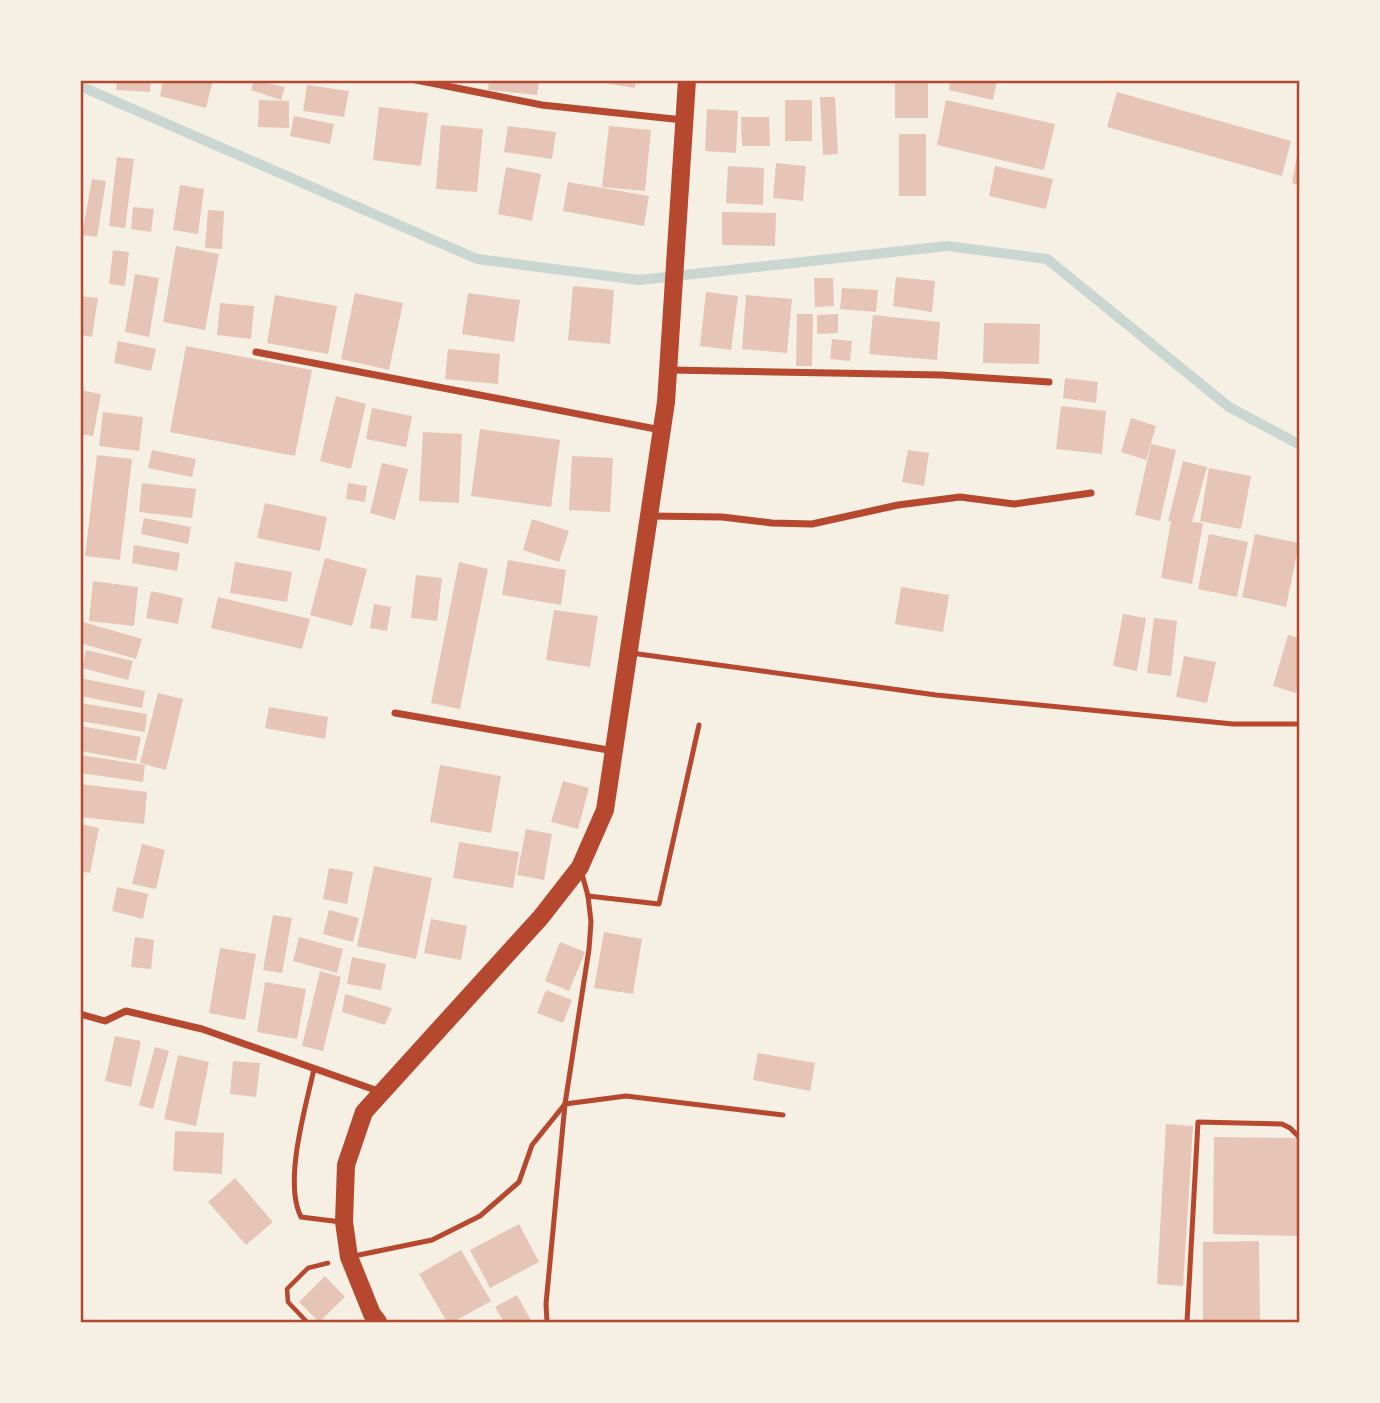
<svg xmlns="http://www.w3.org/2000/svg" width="1380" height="1403" font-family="Barlow,sans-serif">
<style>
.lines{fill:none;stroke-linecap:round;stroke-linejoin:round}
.stream{stroke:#c9d6d2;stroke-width:10}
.building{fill:#e6c5b7}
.path{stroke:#b5482f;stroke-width:4.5}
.service{stroke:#b5482f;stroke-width:5}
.minor{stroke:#b5482f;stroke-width:7}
.primary{stroke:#b5482f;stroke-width:18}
.neatline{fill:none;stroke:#b5482f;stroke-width:2.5}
</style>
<rect width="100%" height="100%" fill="#f6efe4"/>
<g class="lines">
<polyline class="stream" points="80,86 477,259 639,280 947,246 1047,259 1229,407 1300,445"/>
</g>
<g class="building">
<polygon points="117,80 151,80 150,92 116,90"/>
<polygon points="163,80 213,80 206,108 160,96"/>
<polygon points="254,80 285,87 281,100 251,90"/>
<polygon points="489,80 539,80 537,95 488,90"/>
<polygon points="587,80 636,80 635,88"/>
<rect x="895" y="80" width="33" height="38"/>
<polygon points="950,80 997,80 993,100 949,90"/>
<polygon points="307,85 349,91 344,117 303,111"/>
<polygon points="1117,92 1291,141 1282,176 1107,127"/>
<polygon points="820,97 835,97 838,154 823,155"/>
<polygon points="259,100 289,101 289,128 258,127"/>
<rect x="785" y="100" width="27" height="41"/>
<polygon points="946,100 1055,124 1044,170 937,145"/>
<polygon points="379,107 428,113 421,166 373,160"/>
<polygon points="707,109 738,111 736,153 705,151"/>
<polygon points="294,116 334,124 330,144 290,136"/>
<polygon points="741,117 769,117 770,146 742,146"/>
<polygon points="441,125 483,129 477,192 436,189"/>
<polygon points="508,126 556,132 552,159 504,152"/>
<polygon points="609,126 651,130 645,191 602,187"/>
<rect x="899" y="134" width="27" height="62"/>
<polygon points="1298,150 1299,151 1299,185 1292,183"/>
<polygon points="117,157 134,159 125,228 109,226"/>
<polygon points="776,163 806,166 803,201 773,198"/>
<polygon points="728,166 764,168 763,205 726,203"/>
<polygon points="995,166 1053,179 1046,209 989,196"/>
<polygon points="506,167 541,174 532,221 498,214"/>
<polygon points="92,179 106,181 97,237 82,235"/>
<polygon points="568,182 649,196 644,226 563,211"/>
<polygon points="180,185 204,189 198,234 173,230"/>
<polygon points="133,207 154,209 151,232 131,229"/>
<polygon points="208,210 224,211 222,249 205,248"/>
<polygon points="722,212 776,213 775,246 722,245"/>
<polygon points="176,246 219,254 205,330 163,322"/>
<polygon points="113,250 129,252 125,286 109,284"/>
<polygon points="135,274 159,278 149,337 125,332"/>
<polygon points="896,277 935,281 932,312 893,306"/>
<polygon points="814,278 833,278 834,306 815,307"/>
<polygon points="573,286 614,290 610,344 568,340"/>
<polygon points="842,288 878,290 876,312 840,309"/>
<polygon points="706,292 738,296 731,350 700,346"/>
<polygon points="355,293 403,303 389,370 341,359"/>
<polygon points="468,293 520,300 514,342 462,334"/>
<polygon points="275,295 337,306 328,354 267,343"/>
<polygon points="746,295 792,299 787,353 742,349"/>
<polygon points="80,296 98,298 92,337 80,335"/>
<polygon points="220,303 254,306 251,339 217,335"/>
<polygon points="797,314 813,314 812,366 796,366"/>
<polygon points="838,314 838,333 817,334 817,315"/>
<polygon points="873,315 940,322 937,360 869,354"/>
<polygon points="984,323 1040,324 1039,364 983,363"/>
<polygon points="832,339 852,341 850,361 830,359"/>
<polygon points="118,341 156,349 151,371 114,363"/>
<polygon points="186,346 312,370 295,456 170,432"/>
<polygon points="448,349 500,354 498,384 445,379"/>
<polygon points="1065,378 1098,382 1096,403 1063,398"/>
<polygon points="80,390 101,394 93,436 80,434"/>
<polygon points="336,396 366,404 351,469 320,461"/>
<polygon points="1061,406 1106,411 1102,454 1056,449"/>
<polygon points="372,408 412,416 406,447 366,439"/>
<polygon points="103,412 143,417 139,451 99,446"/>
<polygon points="1131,418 1156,426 1146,460 1121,452"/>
<polygon points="480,429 560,440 551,507 471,496"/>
<polygon points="423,432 462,434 459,503 419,501"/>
<polygon points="1151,444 1176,450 1160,521 1135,515"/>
<polygon points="152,450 196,459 192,477 148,468"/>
<polygon points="908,450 929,453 924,486 902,482"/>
<polygon points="97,455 132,459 120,560 85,556"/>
<polygon points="572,456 613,458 610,512 569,510"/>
<polygon points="1183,461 1207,467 1192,522 1203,523 1192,584 1161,578 1171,521 1168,521"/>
<polygon points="382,463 408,469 395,520 370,513"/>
<polygon points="1209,468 1251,476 1241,529 1200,521"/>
<polygon points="142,483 196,489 192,518 139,512"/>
<polygon points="348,483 367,486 365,502 346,499"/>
<polygon points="265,503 327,517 320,551 257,538"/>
<polygon points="144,518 191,527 188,544 141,534"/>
<polygon points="532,519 569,531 559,562 523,550"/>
<polygon points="1209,534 1248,542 1237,597 1198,589"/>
<polygon points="1255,534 1299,543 1286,607 1242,597"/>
<polygon points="134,545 180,553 177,571 132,563"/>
<polygon points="325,558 367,569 352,626 310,615"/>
<polygon points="508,560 566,570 561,605 502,595"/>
<polygon points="235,562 292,572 287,602 230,593"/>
<polygon points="459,562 488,569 460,709 431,703"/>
<polygon points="416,575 442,578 437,621 411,618"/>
<polygon points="93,581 138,587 134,626 89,621"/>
<polygon points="901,587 949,595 943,632 895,624"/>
<polygon points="151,591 183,598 178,624 146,618"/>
<polygon points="218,597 310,619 302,649 211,628"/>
<polygon points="374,604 391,607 387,631 370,628"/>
<polygon points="554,610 598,616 590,667 546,660"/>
<polygon points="1123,614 1146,618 1137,671 1113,666"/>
<polygon points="1154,618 1177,621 1171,676 1147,673"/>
<polygon points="83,622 142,639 136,659 80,643"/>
<polygon points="1288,635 1299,638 1299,681 1296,693 1273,686"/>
<polygon points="86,650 133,661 128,680 82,668"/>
<polygon points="1184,656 1216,662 1207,703 1176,697"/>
<polygon points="80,678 145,691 142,708 80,696"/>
<polygon points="158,693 183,699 166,770 140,763"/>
<polygon points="80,703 147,714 145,732 80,721"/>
<polygon points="269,707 328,717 325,739 265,728"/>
<polygon points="80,726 141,737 136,761 80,751"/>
<polygon points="80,755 145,765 143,782 80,773"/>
<polygon points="440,765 501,776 491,833 430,822"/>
<polygon points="563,781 589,788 578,829 551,822"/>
<polygon points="80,784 147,792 144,824 80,817"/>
<polygon points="80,824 99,828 90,873 80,871"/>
<polygon points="526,829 552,834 544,880 517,875"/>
<polygon points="459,842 519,852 513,888 453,878"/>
<polygon points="142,844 165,850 156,889 132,884"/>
<polygon points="374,866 432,878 416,959 357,946"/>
<polygon points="329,868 353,872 347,904 323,899"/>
<polygon points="117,887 148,894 143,919 112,911"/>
<polygon points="329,910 359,918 353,942 323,934"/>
<polygon points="273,915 292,918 282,973 263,970"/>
<polygon points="431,919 467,926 461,960 424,953"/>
<polygon points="604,932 642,939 633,994 594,988"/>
<polygon points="135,937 154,940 151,969 131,967"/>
<polygon points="299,937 343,949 337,973 293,961"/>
<polygon points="560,942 585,952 569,991 545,981"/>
<polygon points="220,948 256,954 245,1020 209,1013"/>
<polygon points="352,957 386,964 381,990 347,984"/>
<polygon points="320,971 341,977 323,1051 302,1046"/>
<polygon points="265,982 306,989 297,1039 257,1032"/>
<polygon points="546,990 572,1000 563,1023 537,1013"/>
<polygon points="345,994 392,1008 385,1025 342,1012"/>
<polygon points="115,1036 141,1041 131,1087 105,1081"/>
<polygon points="155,1047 169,1051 153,1109 139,1105"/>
<polygon points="758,1053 815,1063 810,1091 753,1080"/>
<polygon points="178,1055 209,1062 196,1126 164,1119"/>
<polygon points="233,1061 260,1063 256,1097 230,1094"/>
<polygon points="1166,1124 1193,1126 1183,1286 1157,1284"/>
<polygon points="175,1131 224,1133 222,1174 173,1171"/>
<polygon points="1214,1137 1299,1138 1297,1236 1213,1234"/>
<polygon points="235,1178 273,1222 246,1245 208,1202"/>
<polygon points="519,1224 539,1262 490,1288 470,1250"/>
<polygon points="1259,1241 1260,1322 1203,1322 1203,1242"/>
<polygon points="461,1250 491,1301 453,1322 447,1322 419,1274"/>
<polygon points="325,1276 345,1297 319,1322 299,1302"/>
<polygon points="517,1295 532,1322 504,1322 495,1307"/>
</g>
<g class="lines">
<polyline class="path" points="307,1322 288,1302 287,1289 308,1268 328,1263"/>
<g class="service">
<polyline points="631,653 936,695 1233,724 1300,724"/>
<polyline points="588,896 659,904 699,725"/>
<path d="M314,1069c-8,37 -31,113 -13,148l40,5"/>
<polyline points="354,1256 432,1240 480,1216 519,1182 532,1145 565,1104 626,1096 783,1115"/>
<polyline points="547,1322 546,1304 565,1104 589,949 591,922 588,896 582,874"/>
<polyline points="1187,1322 1198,1122 1282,1124 1290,1128 1300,1138"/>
</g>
<g class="minor">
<polyline points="416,80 542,105 683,120"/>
<polyline points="256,352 661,430"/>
<polyline points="670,370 941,375 1049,382"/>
<polyline points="650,516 722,517 772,523 812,524 898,505 960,497 1014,504 1091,493"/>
<polyline points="395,713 614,751"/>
<polyline points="80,1014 105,1021 126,1011 202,1029 381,1092"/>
</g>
<polyline class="primary" points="378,1322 372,1314 349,1257 344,1222 346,1165 364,1112 541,917 580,867 605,810 666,402 687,80"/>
</g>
<rect width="1380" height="1403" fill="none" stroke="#f6efe4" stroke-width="164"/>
<rect x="82" y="82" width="1216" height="1239" class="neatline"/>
</svg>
